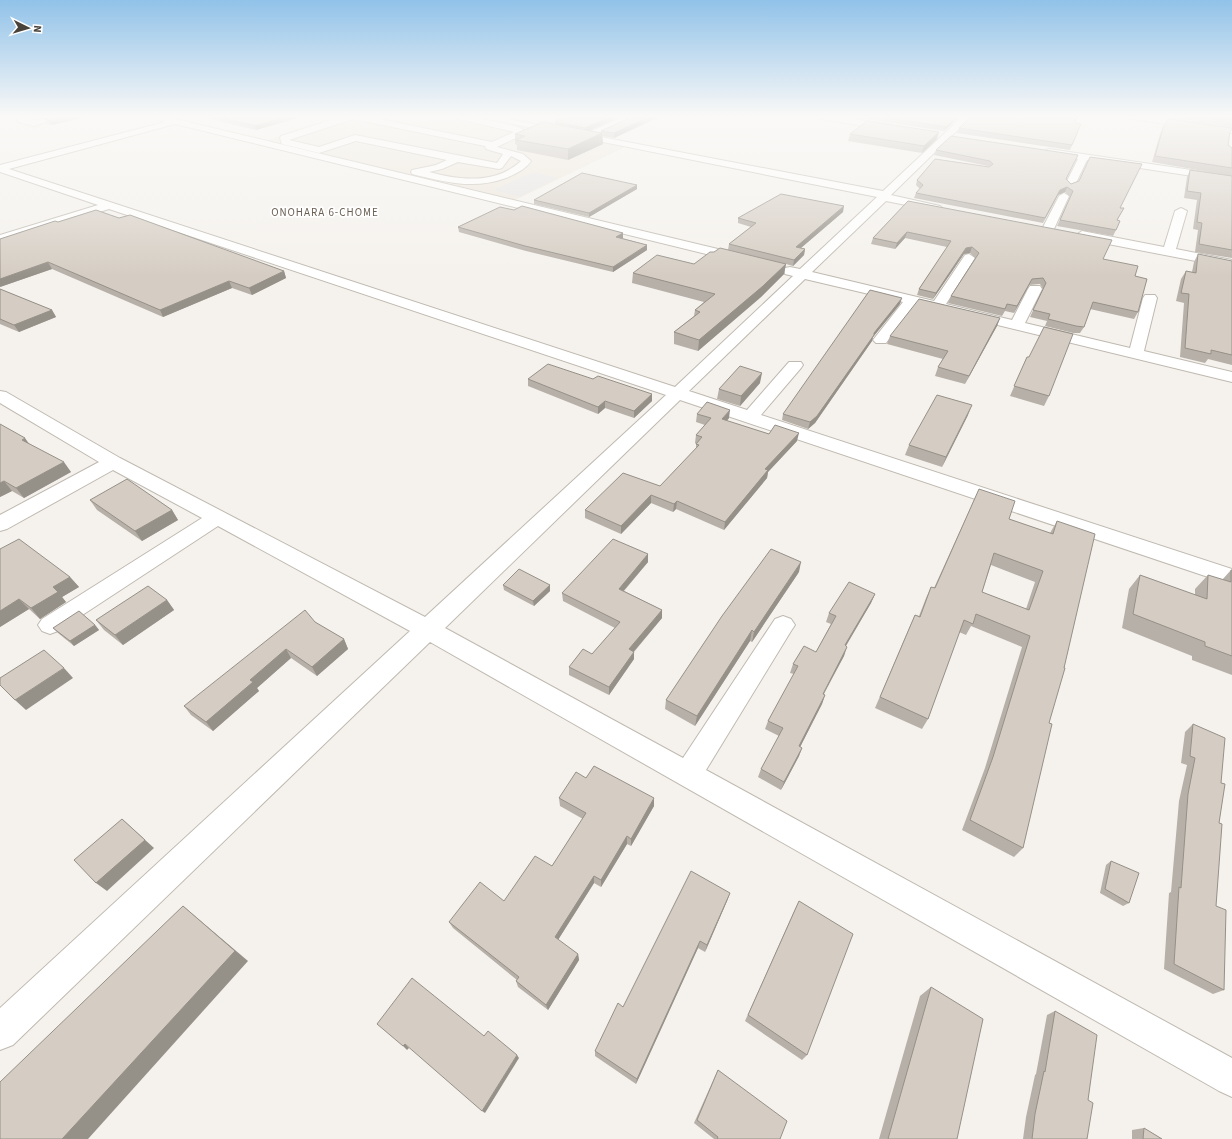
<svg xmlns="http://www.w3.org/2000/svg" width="1232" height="1139" font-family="'Source Sans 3',sans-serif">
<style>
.education{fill:#ece5d8}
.parking{fill:#e4e2e0}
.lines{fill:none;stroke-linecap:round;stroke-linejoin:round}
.minor-casing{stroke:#bfb9b0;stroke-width:2}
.minor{fill:#fff;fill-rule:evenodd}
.wall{fill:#b7b0a8;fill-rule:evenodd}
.shaded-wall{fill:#959088}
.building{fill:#d5cdc3;stroke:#959088;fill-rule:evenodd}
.labels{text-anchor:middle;stroke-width:3.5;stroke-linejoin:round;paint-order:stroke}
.far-neighbourhood-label{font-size:11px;letter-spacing:1px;fill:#6a5f53;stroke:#fff}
</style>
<rect width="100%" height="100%" fill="#f5f2ed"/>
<g class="education">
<polygon points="343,117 470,117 625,147 515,200 267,140"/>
<polygon points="504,117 567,117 548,125"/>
</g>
<polygon class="parking" points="534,172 558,178 520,197 493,190"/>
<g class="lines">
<g class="minor-casing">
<g id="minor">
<path d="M20,117h11l-2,2c9,2 24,-2 34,-2l-29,9 -16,-4 -1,-2z"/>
<polygon points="151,117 167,117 743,255 749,259 743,263 175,124 9,169 675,387 793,276 785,274 784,271 785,268 790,267 800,269 877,197 478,117 497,117 585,134 623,117 627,120 626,122 596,136 883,191 962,117 971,117 891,195 940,206 942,208 940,210 936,211 886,201 812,272 934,301 965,255 969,254 975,258 946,304 1012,320 1028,289 1030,286 1040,286 1042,289 1025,323 1130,348 1143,298 1145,295 1155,295 1157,298 1144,351 1232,372 1232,382 915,305 886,343 876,343 873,340 903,302 805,279 689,391 747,410 789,362 801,362 803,365 801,368 761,415 1232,569 1232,585 680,400 445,628 683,758 775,619 783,616 791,619 795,625 791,631 706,770 1232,1058 1232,1097 1219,1091 430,642 13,1045 0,1050 0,1008 410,631 218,526 58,631 50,634 42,631 38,625 42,619 202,518 113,470 7,529 0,531 0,515 99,462 0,403 0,391 6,392 120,458 425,617 666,395 109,209 0,243 0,235 98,205 0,172 0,165 165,122"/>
<path d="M340,117h29l123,25 22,-10 -64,-15c19,0 58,4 74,13v4l-27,13 26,7 8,7c-6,9 -16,13 -25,17 -32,12 -61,4 -94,-4l-1,-2 1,-2 24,-5 11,-5 -91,-19 -37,12 -37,-9 -2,-6 1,-2zM353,119l132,27 1,3 17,5 -6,9 -142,-28 -36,12 -30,-7zM511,156l10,5c-26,24 -62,19 -92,11l13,-3 16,-7 41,7 3,-1z"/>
<polygon points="818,117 840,117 892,125 896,128 892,131 822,119"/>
<polygon points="1127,117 1153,117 1232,127 1232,133 1131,119"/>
<polygon points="1049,149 1232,176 1232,182 1087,160 1075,185 1070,188 1065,185 1078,159 1046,154 1046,150"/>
<polygon points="1064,193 1069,196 1054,229 1048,233 1044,231 1042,229 1059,196"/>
<polygon points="1181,208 1187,211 1176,249 1232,260 1232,268 1082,239 1076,235 1082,231 1164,247 1175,211"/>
</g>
</g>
<use href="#minor" class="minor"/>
</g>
<g class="wall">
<polygon points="51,117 86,117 52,125 47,124 45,119"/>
<polygon points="203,117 301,117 256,130"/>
<polygon points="565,117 620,117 589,131 601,133 601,131 627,119 626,117 659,117 614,138 602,136 603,144 568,160 517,150 517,145 515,144 515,134 555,124 555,122"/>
<polygon points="749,117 759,117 757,119"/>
<polygon points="853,117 959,117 944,131"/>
<polygon points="970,117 1078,117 1075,122 1081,124 1070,150 957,133 959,128"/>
<polygon points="1169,117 1232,117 1232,127"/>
<polygon points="1168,119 1230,134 1229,135 1228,145 1232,148 1232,176 1152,162 1160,134"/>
<polygon points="850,134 937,139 922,153 848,141"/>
<polygon points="936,150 1078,155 1066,179 1071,184 1120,208 1116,230 1113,236 1057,226 1070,197 1065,192 1058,195 1043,223 914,198 916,193 920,189 916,185 917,180 990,167 988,166 934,155"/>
<polygon points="1190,170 1232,176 1232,258 1195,252 1198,230 1193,229 1197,200 1184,198 1187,177"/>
<polygon points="637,189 589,217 534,204 534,200"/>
<polygon points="908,201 1103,259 1135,276 1138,312 1134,319 1090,309 1084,327 1080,333 1073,333 1045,326 1047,321 1030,317 1043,289 1040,284 1029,285 1014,313 1005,311 1002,316 948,303 951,296 975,258 970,253 964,254 933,299 917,295 919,289 947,247 905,238 895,249 871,244 873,238"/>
<polygon points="514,210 623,233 623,238 622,238 647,245 647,250 613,272 526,251 459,232 458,227"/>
<polygon points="843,212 801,248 805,249 804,255 793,266 786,264 784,274 761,297 698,351 674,344 674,332 694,316 695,310 704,302 632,283 633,273 694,264 714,252 728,250 729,244 751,227 738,223 738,218"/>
<polygon points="119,218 284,271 286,278 252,295 232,288 163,317 52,269 0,287 58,222"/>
<polygon points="1198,254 1232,261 1232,365 1208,359 1205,363 1180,357 1184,303 1176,301 1181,279 1186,271 1192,272 1194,262"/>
<polygon points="0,289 52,310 56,317 19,332 0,324"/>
<polygon points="900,304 873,337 872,341 815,423 808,429 782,420 783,414"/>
<polygon points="1000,318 997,326 965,384 935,376 938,367 943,359 887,344 890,336"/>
<polygon points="1027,357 1049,396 1044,406 1010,396"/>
<polygon points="528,379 652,401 634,418 605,408 598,414 528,386"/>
<polygon points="760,383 740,406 717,399 719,389"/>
<polygon points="697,414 729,418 727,421 769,434 797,441 768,472 767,478 724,530 676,509 673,512 651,503 621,534 585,518 585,510 660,486 696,449 696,444 695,443 696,435 705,425 696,422"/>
<polygon points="968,415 942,467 905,455 909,445"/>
<polygon points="0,424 28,443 71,472 24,498 12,491 0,497"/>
<path d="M979,489l30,30 41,14 7,-12 -8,202 -26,125 -9,9 -52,-27 23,-62 37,-121 -51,-21 -5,9 -7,-3 -31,87 -6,10 -47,-21 35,-82 5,-11 4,1 7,-18 5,-11 3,1zM991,565l44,17 -9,27 -44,-17z"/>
<polygon points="90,500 172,510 178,520 142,541 97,510"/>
<polygon points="0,549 70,577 79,587 62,597 66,602 40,619 29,609 0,627"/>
<polygon points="648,554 648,562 624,591 662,610 662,618 634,652 634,659 609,695 569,675 569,667 592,654 615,628 563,601 562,593"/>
<polygon points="1231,570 1232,570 1232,675 1192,660 1192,656 1122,628 1129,589 1140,575 1195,595 1195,589 1208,575 1222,580"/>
<polygon points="799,572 752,642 750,641 695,726 665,709 666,700"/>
<polygon points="503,585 550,585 550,591 534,606 504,590"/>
<polygon points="875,594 871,603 846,646 844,656 824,694 825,695 822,704 800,747 802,748 799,756 781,790 758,777 761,769 779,736 765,729 768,721 794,674 790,673 793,664 816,652 831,624 826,622 829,613"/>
<polygon points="167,600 174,610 123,645 104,630 96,620"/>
<polygon points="315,622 344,639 348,649 317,676 291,658 257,688 259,691 213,731 191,715 184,706"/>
<polygon points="95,625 99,630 74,646 58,633 53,628"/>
<polygon points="1193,724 1219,823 1216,906 1224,990 1213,994 1164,969 1169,893 1171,892 1179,801 1187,765 1181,763 1185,732"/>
<polygon points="586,778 654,806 631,846 627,844 601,887 594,883 558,940 578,954 579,960 548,1010 518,987 516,981 517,980 453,928 449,922 504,901 552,866 583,819 560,806 559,798"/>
<polygon points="1111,861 1129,903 1123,906 1100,893 1106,865"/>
<polygon points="730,893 727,901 705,952 698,948 636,1084 595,1056 595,1051 623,1007"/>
<polygon points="799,901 807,1055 802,1060 745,1021 795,909"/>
<polygon points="931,987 957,1139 879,1139 920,996"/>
<polygon points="1055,1011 1088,1100 1087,1139 1023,1139 1026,1117 1035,1075 1036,1074 1047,1015"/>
<polygon points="718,1070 780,1139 714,1139 694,1123 716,1074"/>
<polygon points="1144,1128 1162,1139 1132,1139 1132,1130"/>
</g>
<g class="shaded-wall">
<polygon points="65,117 86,117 52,125 50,121"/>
<polygon points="285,117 301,117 256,130 255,126"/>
<polygon points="610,117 620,117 585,132 585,128"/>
<polygon points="649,117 659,117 614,138 614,133"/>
<polygon points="956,117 959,117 944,131 946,127"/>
<polygon points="939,132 937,139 922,153 924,146"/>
<polygon points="602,133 603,144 568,160 568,149"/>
<polygon points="637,185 637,189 589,217 589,213"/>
<polygon points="1067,187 1065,192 1058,195 1043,223 1060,190"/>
<polygon points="844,206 843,212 795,253 796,247"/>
<polygon points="907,232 905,238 895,249 897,243"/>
<polygon points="623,233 623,238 616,242 616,237"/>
<polygon points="647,245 647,250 613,272 613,267"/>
<polygon points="972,247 970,253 964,254 933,299 936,293 966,248"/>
<polygon points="805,249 804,255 793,266 794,260"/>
<polygon points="48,262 52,269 0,287 0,279"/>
<polygon points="786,264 784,274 761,297 698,351 699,340"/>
<polygon points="284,271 286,278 252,295 249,288"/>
<polygon points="1032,279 1029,285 1014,313 1017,306"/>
<polygon points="229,281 232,288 163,317 160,310"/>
<polygon points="902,298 900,304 873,337 872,341 815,423 808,429 810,422 874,333"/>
<polygon points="52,310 56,317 19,332 14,325"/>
<polygon points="1000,318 997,326 965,384 969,376"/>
<polygon points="762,373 760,383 740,406 741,396"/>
<polygon points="652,394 652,401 634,418 634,411"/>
<polygon points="605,401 605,408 598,414 598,407"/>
<polygon points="972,405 968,415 942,467 946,457"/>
<polygon points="730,410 729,418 721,427 722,419"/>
<polygon points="799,433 797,441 768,472 767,478 724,530 725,522 765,469"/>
<polygon points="25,438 32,448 22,440"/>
<polygon points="64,462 71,472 24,498 16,488"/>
<polygon points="4,481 12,491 0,497 0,483"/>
<polygon points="651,495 651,503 621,534 621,526"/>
<polygon points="677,501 676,509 673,512 674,504"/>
<polygon points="172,510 178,520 142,541 135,531"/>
<polygon points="648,554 648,562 619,596 619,589"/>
<polygon points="801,562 799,572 752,642 754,632"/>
<polygon points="70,577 79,587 62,597 66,602 40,619 31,608 53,587"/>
<polygon points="550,585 550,591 534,606 533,601"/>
<polygon points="875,594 871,603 841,654 845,645"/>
<polygon points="19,599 29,609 0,627 0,611"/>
<polygon points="167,600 174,610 123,645 115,635"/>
<polygon points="662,610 662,618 629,657 629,649"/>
<polygon points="95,625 99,630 74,646 70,641"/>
<polygon points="752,630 750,641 695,726 697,716"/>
<polygon points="344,639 348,649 317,676 312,667"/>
<polygon points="847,647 844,656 819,702 823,694"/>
<polygon points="286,649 291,658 257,688 259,691 213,731 206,722 250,680"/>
<polygon points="634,652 634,659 609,695 609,687"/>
<polygon points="64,668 73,678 26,710 15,700"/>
<polygon points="825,695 822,704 796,755 799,746"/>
<polygon points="802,748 799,756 781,790 784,782"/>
<polygon points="654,798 654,806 631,846 631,839"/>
<polygon points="122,819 154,848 107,891 96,883"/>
<polygon points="627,836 627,844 601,887 601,880"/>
<polygon points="594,876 594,883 556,943 555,937"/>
<polygon points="730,893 727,901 705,952 707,945"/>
<polygon points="183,906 248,961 88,1139 62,1139"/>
<polygon points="700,941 698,948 636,1084 637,1079"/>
<polygon points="578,954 579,960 548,1010 546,1005"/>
<polygon points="405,1044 409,1048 407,1050 403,1046"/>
<polygon points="517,1055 519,1058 485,1113 482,1111"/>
</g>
<g class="building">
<polygon points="51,117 65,117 50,121 45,119"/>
<polygon points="219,117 285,117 255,126"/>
<polygon points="565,117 610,117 585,128 555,122"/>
<polygon points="627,117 649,117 614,133 601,131 627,119"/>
<polygon points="883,117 956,117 946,127"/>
<polygon points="970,117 1077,117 1074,122 1081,124 1072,145 959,128"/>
<polygon points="1211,117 1232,117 1232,120"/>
<polygon points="1168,119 1232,128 1232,130 1230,132 1228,145 1232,148 1232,168 1155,156 1163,128"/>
<polygon points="867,121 939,132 924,146 850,134"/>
<polygon points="543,122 602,133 568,149 516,140 525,136 515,134"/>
<polygon points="951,136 1078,155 1066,179 1071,184 1079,181 1090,157 1142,164 1120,208 1124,208 1117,220 1120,221 1116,230 1060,220 1073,191 1067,187 1060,190 1045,218 916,193 923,185 917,180 935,159 989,167 993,164 990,161 936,150"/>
<polygon points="1190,170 1232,176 1232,250 1199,244 1202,223 1197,222 1201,193 1187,191"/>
<polygon points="582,173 637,185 589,213 534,200"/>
<polygon points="781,194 844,206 796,247 805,249 794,260 729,244 756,223 738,218"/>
<polygon points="908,201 1112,240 1103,259 1138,266 1135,276 1147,279 1138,312 1093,302 1084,327 1076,326 1048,319 1050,314 1033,310 1046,283 1043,278 1032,279 1017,306 1007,304 1005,309 951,296 979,253 972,247 966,248 936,293 919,289 951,241 907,232 897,243 873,238"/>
<polygon points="522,206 623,233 616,237 647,245 613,267 525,246 458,227 500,207 514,210"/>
<polygon points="96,210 119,218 130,215 284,271 249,288 229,281 160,310 48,262 0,279 0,239 55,221 58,222"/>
<polygon points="720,248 786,264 763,286 699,340 674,332 700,312 695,310 715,294 633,273 657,255 694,264 710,252 714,252"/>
<polygon points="1198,254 1232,261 1232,355 1211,350 1211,354 1185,348 1189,294 1181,293 1186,271 1196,273"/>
<polygon points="0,289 52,310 14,325 0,319"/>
<polygon points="870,290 902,298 874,333 874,335 817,416 810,422 783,414"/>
<polygon points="919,299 1000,318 969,376 938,367 948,351 890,336"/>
<polygon points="1044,327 1073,334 1049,396 1014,386 1027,357 1029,357"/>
<polygon points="548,364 593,379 598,376 652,394 634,411 605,401 598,407 528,379"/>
<polygon points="740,366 762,373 741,396 719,389"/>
<polygon points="937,395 972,405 946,457 909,445"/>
<polygon points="707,402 730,410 722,419 769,434 775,425 799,433 765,469 768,470 725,522 677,501 674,504 651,495 621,526 585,510 623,473 660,486 699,445 696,444 702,437 696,435 711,418 697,414"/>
<polygon points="0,424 25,438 22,440 64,462 16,488 4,481 0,483"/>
<polygon points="127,479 172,510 135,531 90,500"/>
<path d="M979,489l36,12 -6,18 44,15 4,-13 38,13 -31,134h1l-16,55 3,1 -29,124 -53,-28 23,-63 37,-121 -54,-22 -3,10 -9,-4 -36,99 -48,-22 35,-82 5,2 11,-30 4,1zM994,553l49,18 -14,39 -47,-18z"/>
<polygon points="19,539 70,577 53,587 58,592 31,608 19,599 0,611 0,549"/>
<polygon points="613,539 648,554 619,589 662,610 629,649 634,652 609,687 569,667 583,649 592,654 620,622 562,593"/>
<polygon points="771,549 801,562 754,632 752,630 697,716 666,700 722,616"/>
<polygon points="519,569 550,585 533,601 503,585"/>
<polygon points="1231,570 1232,570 1232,656 1205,646 1205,642 1133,614 1140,575 1207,599 1208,575 1231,582"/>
<polygon points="849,582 875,594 845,645 847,647 823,694 825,695 799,746 802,748 784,782 761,769 783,728 768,721 798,666 793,664 804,646 816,652 836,616 829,613"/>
<polygon points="148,586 167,600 115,635 96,620"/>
<polygon points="305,610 315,622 344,639 312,667 286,649 250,680 253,682 206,722 184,706"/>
<polygon points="79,611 95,625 70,641 53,628"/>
<polygon points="44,650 64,668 15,700 0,685 0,678"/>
<polygon points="1193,724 1225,738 1221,783 1225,784 1219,823 1222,824 1216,906 1226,910 1224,990 1174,964 1179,887 1181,888 1188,794 1195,758 1190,756"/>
<polygon points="594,766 654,798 631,839 627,836 601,880 594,876 555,937 578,954 546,1005 516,981 519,977 449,922 480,882 504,901 535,856 552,866 586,813 559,798 576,772 586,778"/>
<polygon points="122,819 145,840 96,883 74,860"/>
<polygon points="1111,861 1139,873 1129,903 1105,889"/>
<polygon points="691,871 730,893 707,945 700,941 637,1079 595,1051 618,1003 623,1007"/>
<polygon points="799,901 853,934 807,1055 748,1015"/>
<polygon points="183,906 235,951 62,1139 0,1139 0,1082"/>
<polygon points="412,978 484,1036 488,1031 517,1055 482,1111 405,1044 403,1046 377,1024"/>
<polygon points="931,987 983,1019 957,1139 888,1139"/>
<polygon points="1055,1011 1097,1035 1088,1100 1093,1103 1087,1139 1032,1139 1035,1114 1044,1071 1045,1072"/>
<polygon points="718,1070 787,1121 780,1139 717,1139 718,1137 697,1120"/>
<polygon points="1144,1128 1162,1139 1143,1139"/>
</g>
<linearGradient id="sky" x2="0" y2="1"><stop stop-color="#91c2e9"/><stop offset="0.42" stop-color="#faf9f7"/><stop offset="1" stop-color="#faf9f7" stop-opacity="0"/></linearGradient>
<rect width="1232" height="277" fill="url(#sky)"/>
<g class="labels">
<g class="far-neighbourhood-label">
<text x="325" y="216">ONOHARA 6-CHOME</text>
</g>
</g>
<g transform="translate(28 28) rotate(95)" stroke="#ffffff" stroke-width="3" paint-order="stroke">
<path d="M0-3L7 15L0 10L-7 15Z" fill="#48423b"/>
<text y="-6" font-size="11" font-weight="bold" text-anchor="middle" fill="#48423b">N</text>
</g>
</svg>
